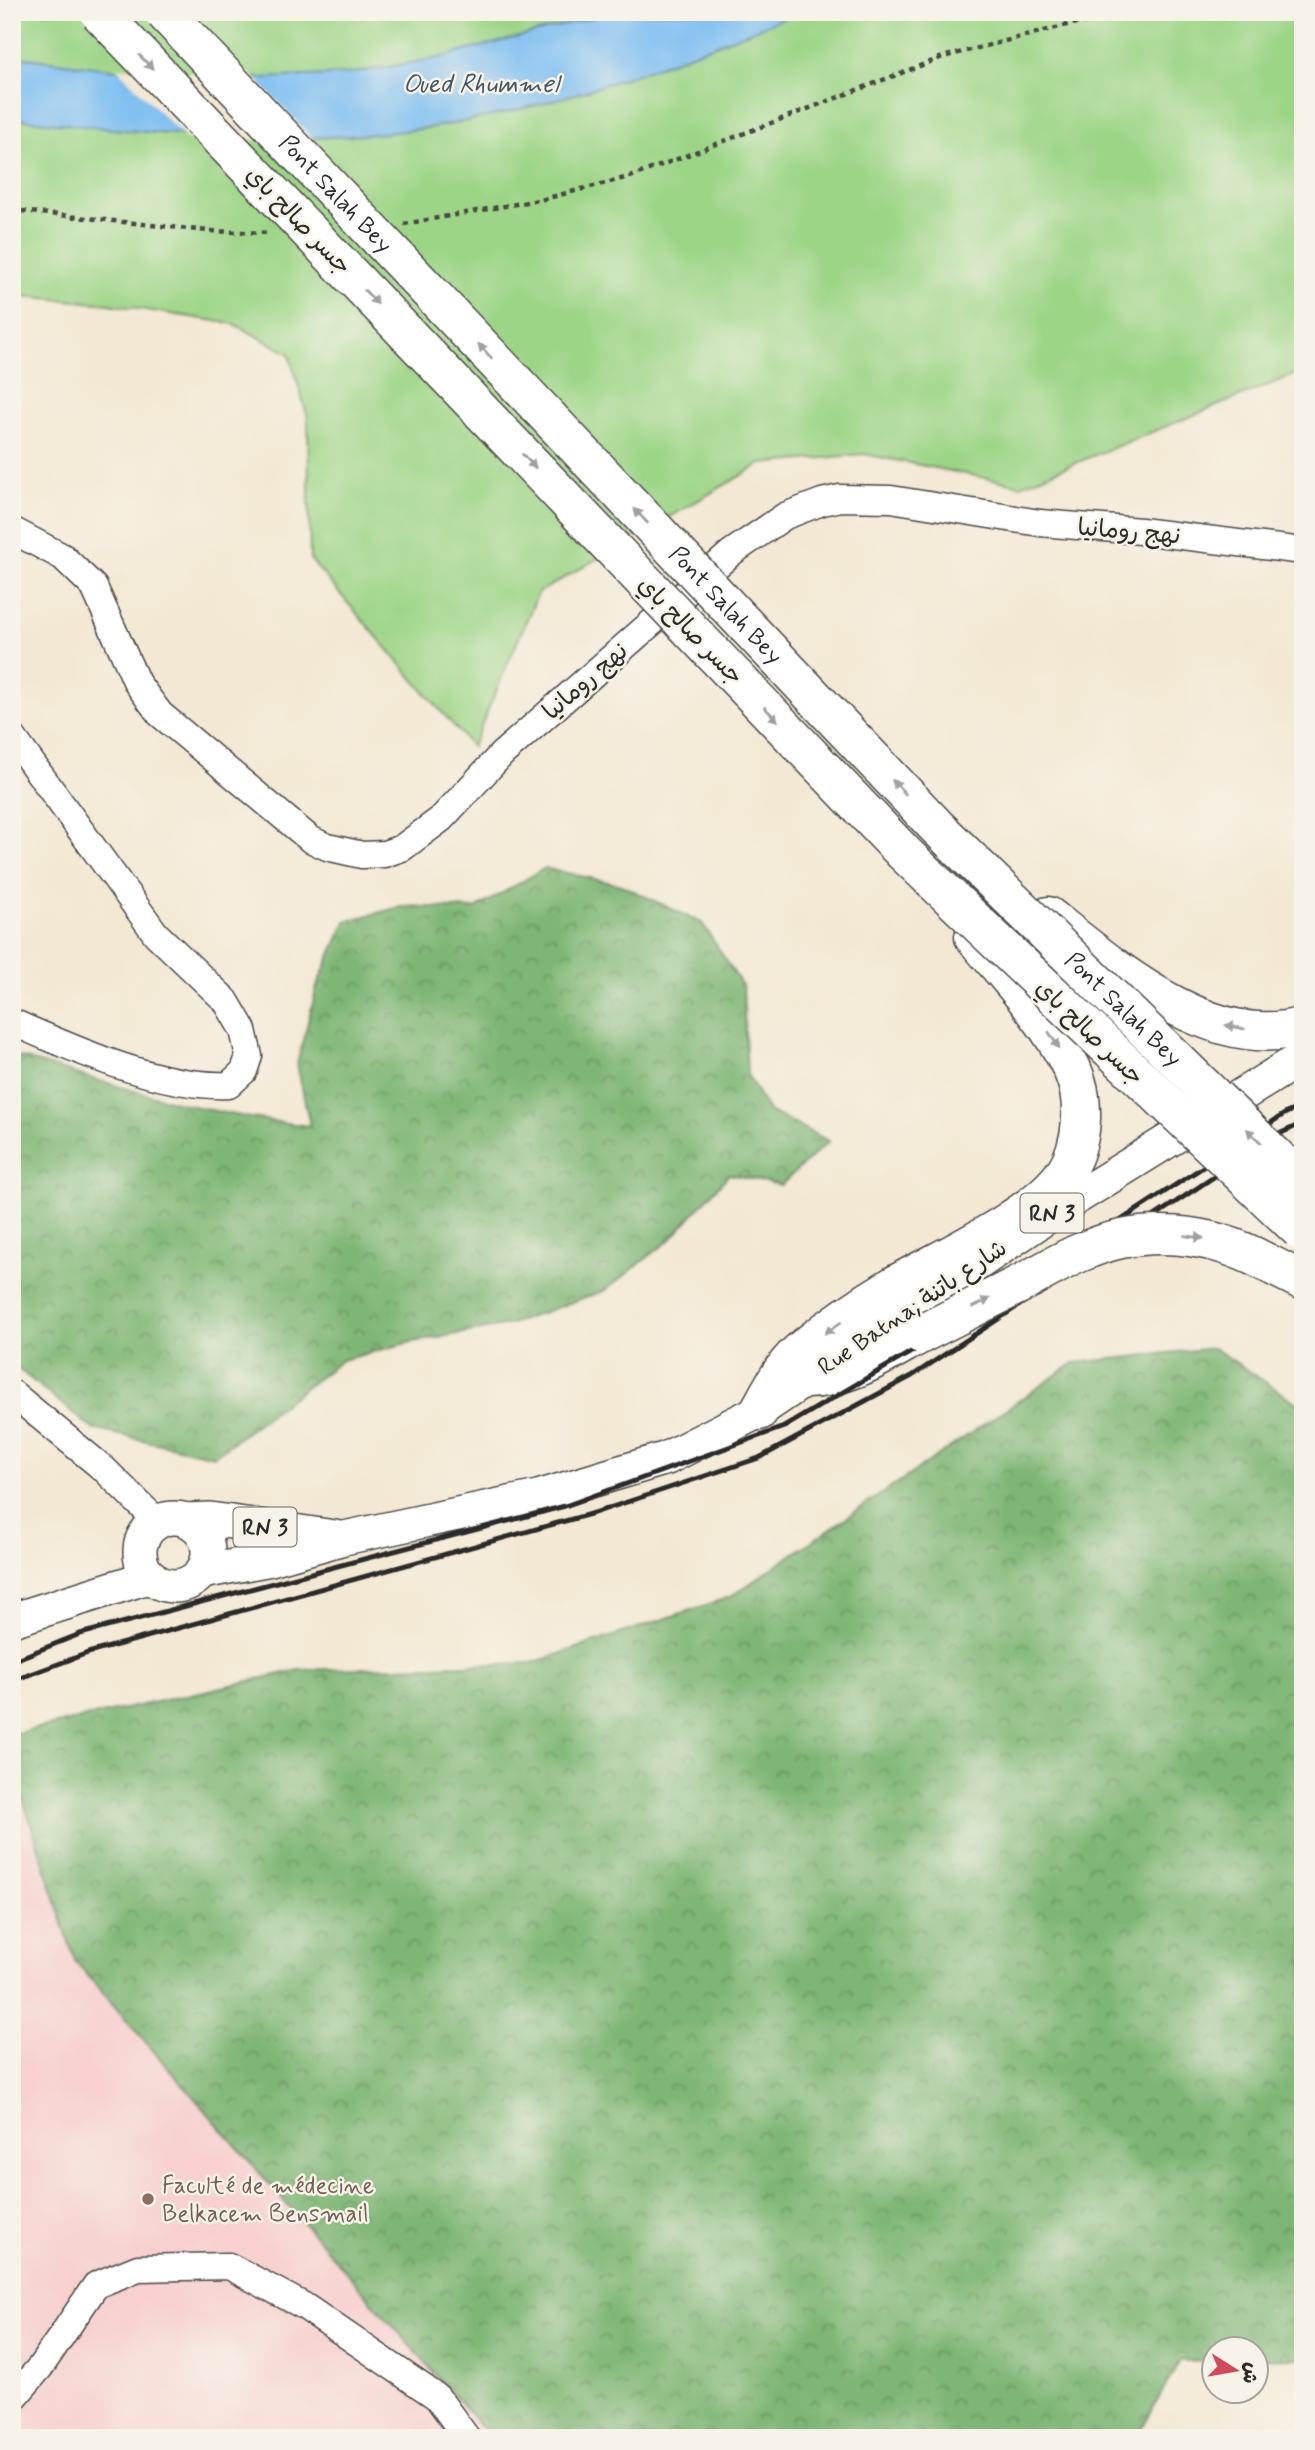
<svg xmlns="http://www.w3.org/2000/svg" width="1315" height="2450" font-family="Mynerve,'Playpen Sans Arabic',sans-serif">
<style>
.built{fill:#f7d0cf}
.green{fill:#9dd587;stroke:#648059;stroke-width:2}
.forest{fill:url(#forest-crowns);stroke:#547050;stroke-width:2}
.water{fill:#7cbef2;stroke:#54748e;stroke-width:2}
.pier{fill:#f3e8d3}
.lines{fill:none;stroke-linecap:round;stroke-linejoin:round}
.minor-casing{stroke:#494744;stroke-width:29}
.major-casing{stroke:#494744;stroke-width:36}
.highway-casing{stroke:#494744;stroke-width:41}
.path{stroke:#494744;stroke-width:4.5;stroke-dasharray:5 5;stroke-linecap:butt}
.minor{stroke:#fff;stroke-width:26}
.major{stroke:#fff;stroke-width:33}
.highway{stroke:#fff;stroke-width:38}
.rail{stroke:#2b2b2b;stroke-width:5}
.highway-bridge-casing{stroke:#494744;stroke-width:41;stroke-linecap:butt}
.highway-bridge{stroke:#fff;stroke-width:38}
.oneway{fill:#a0a0a0}
.education-dot{fill:#8d6e63;stroke:#f7f3e8;stroke-width:2.5}
.labels{text-anchor:middle;stroke-width:5;stroke-linejoin:round;paint-order:stroke}
.shield{fill:#f7f3e8;stroke:#686764;stroke-width:2}
.shield-label{font-size:23px;font-weight:bold;fill:#2b2b2b}
.street-label{font-size:24px;fill:#2b2b2b;stroke:#f7f3e8}
.education-label{font-size:24px;fill:#785e54;stroke:#f7f3e8;text-anchor:start}
.water-label{font-size:26px;font-style:italic;fill:#435767;stroke:#f7f3e8}
</style>
<defs>
<pattern id="forest-crowns" width="20" height="18" patternUnits="userSpaceOnUse" patternTransform="scale(1.75)"><rect width="20" height="18" fill="#7eb674"/><path d="M2 6a3 3 0 1 1 6 0M12 15a3 3 0 1 1 6 0" fill="none" stroke="#67945f"/></pattern>
</defs>
<rect width="100%" height="100%" fill="#f7f3e8"/>
<filter id="ink" filterUnits="userSpaceOnUse"><feTurbulence type="fractalNoise" baseFrequency=".0143" numOctaves="2"/><feDisplacementMap in="SourceGraphic" scale="14" xChannelSelector="R" yChannelSelector="G"/><feConvolveMatrix kernelMatrix="1 2 1 2 8 2 1 2 1" color-interpolation-filters="sRGB"/></filter>
<filter id="wash" filterUnits="userSpaceOnUse"><feTurbulence type="fractalNoise" baseFrequency=".00686" numOctaves="4" result="noise"/><feDisplacementMap in="SourceGraphic" scale="28" xChannelSelector="R" yChannelSelector="G"/><feGaussianBlur stdDeviation="1.57" result="paint"/><feColorMatrix in="noise" values="0 0 0 0 0 0 0 0 0 0 0 0 0 0 0 0 0 1.4 0 .05"/><feComposite in="paint" operator="in"/></filter>
<g filter="url(#wash)">
<rect width="100%" height="100%" fill="#f3e8d3"/>
<polygon class="built" points="12,1764 75,1961 491,2438 12,2438"/>
<polygon class="green" points="12,12 1303,12 1303,371 1021,485 864,454 761,464 538,593 472,747 310,559 308,418 289,353 234,324 109,304 12,295"/>
<g class="forest">
<path d="M545,868l76,17 81,38 41,64 4,87 21,37 61,30 -48,44 -52,-11 -58,65 -65,51 -98,35 -101,18 -65,17 -128,96 -121,-27 -81,-65v-309c99,29 196,61 298,71l-13,-62 21,-81 28,-62 58,-15 71,3z"/>
<polygon points="1214,1348 1303,1407 1303,2358 1256,2359 1256,2348 1214,2348 1213,2360 1180,2361 1136,2438 491,2438 75,1961 12,1764 12,1734 299,1670 532,1663 730,1597 1074,1363"/>
</g>
<path class="water" d="M614,12h185c-103,41 -207,83 -317,106 -155,34 -314,19 -470,0v-62l128,17 122,5 85,-4 91,-16z"/>
<polygon class="pier" points="116,67 179,73 251,74 315,141 186,139"/>
</g>
<g filter="url(#ink)">
<g class="lines">
<g class="minor-casing">
<g id="minor">
<polyline points="12,530 63,557 94,587 137,683 160,714 310,839 327,847 362,855 384,854 402,848 441,819 502,754 731,553 785,516 822,502 840,498 891,499 1040,523 1141,531 1303,551"/>
<path d="M12,736l144,198 70,67 17,29 6,26 -5,15 -15,14c-70,3 -153,-35 -217,-63"/>
<polyline points="12,1393 105,1470 158,1522"/>
<polyline points="12,2400 41,2366 96,2285 138,2268 229,2266 304,2306 437,2397 467,2438"/>
</g>
</g>
<g class="major-casing">
<g id="major">
<circle cx="174" cy="1552" r="34"/>
<polyline points="185,1520 210,1519 335,1537"/>
<polyline points="202,1572 271,1559 344,1538 538,1497 667,1458 759,1411 1060,1208 1303,1057"/>
<polyline points="12,1620 151,1576"/>
</g>
</g>
<g class="highway-casing">
<g id="highway">
<path d="M1048,916c65,51 164,138 255,110"/>
<polyline points="1265,1262 1303,1281"/>
<path d="M806,1379c43,0 78,-25 115,-45"/>
<path d="M759,1411c13,-23 24,-47 46,-64 27,-22 58,-43 88,-61 48,-28 142,-69 172,-114 19,-29 21,-72 7,-103 -23,-49 -64,-91 -98,-132"/>
</g>
</g>
<g class="path">
<polyline points="12,210 208,231 270,233"/>
<polyline points="404,224 544,199 633,176 943,57 1071,24 1173,12"/>
</g>
<use href="#minor" class="minor"/>
<use href="#major" class="major"/>
<use href="#highway" class="highway"/>
<g class="rail">
<polyline points="12,1661 80,1634 565,1506 784,1427 989,1306 1286,1113 1303,1106"/>
<polyline points="12,1681 88,1653 594,1513 759,1458 912,1376 1279,1134 1303,1123"/>
</g>
<g class="highway-bridge-casing">
<g id="highway-bridge">
<polyline points="99,12 904,853 1300,1230"/>
<path id="s1" d="M164,12l774,816 365,355"/>
<path d="M921,1334c35,-18 70,-35 105,-53 19,-10 38,-22 58,-30 59,-26 126,-19 181,11"/>
</g>
</g>
<use href="#highway-bridge" class="highway-bridge"/>
</g>
<defs><path id="oneway-solid" d="M-6-.8H1V-3.2L6.5 0L1 3.2V.8H-6Z" transform="scale(1.75)"/></defs>
<g class="oneway">
<use href="#oneway-solid" transform="translate(146 62) rotate(46)"/>
<use href="#oneway-solid" transform="translate(371 297) rotate(46)"/>
<use href="#oneway-solid" transform="translate(485 351) rotate(-133)"/>
<use href="#oneway-solid" transform="translate(529 461) rotate(46)"/>
<use href="#oneway-solid" transform="translate(641 516) rotate(-133)"/>
<use href="#oneway-solid" transform="translate(771 714) rotate(46)"/>
<use href="#oneway-solid" transform="translate(899 787) rotate(-133)"/>
<use href="#oneway-solid" transform="translate(1235 1027) rotate(-168)"/>
<use href="#oneway-solid" transform="translate(1054 1040) rotate(57)"/>
<use href="#oneway-solid" transform="translate(1254 1136) rotate(-136)"/>
<use href="#oneway-solid" transform="translate(1194 1237) rotate(8)"/>
<use href="#oneway-solid" transform="translate(981 1303) rotate(-27)"/>
<use href="#oneway-solid" transform="translate(833 1328) rotate(145)"/>
</g>
</g>
<circle class="education-dot" cx="148" cy="2199" r="7"/>
<g class="labels">
<g class="shield">
<rect x="1020.5" y="1193.5" width="63" height="39" rx="5"/>
<rect x="233.5" y="1507.5" width="63" height="39" rx="5"/>
</g>
<g class="shield-label">
<text x="1052" y="1221">RN 3</text>
<text x="265" y="1535">RN 3</text>
</g>
<g class="street-label">
<text dy="8" stroke="none"><textPath href="#s1" startOffset="250">Pont Salah Bey</textPath></text>
<text transform="translate(299 220) rotate(46)" y="8">جسر صالح باي</text>
<text transform="translate(1129 531) rotate(5)" y="8">نهج رومانيا</text>
<text dy="8" stroke="none"><textPath href="#s1" startOffset="817">Pont Salah Bey</textPath></text>
<text transform="translate(691 630) rotate(46)" y="8">جسر صالح باي</text>
<text transform="translate(585 681) rotate(-41)" y="8">نهج رومانيا</text>
<text dy="8" stroke="none"><textPath href="#s1" startOffset="1384">Pont Salah Bey</textPath></text>
<text transform="translate(1090 1032) rotate(44)" y="8">جسر صالح باي</text>
<text transform="translate(912 1307) rotate(-34)" y="8">Rue Batna; شارع باتنة</text>
</g>
<g class="education-label">
<text x="162" y="2193">Faculté de médecine<tspan x="162" dy="28">Belkacem Bensmail</tspan></text>
</g>
<g class="water-label">
<text x="481" y="92">Oued Rhummel</text>
</g>
</g>
<rect width="1315" height="2450" fill="none" stroke="#f7f3e8" stroke-width="42"/>
<g transform="translate(1235 2370) rotate(101)"><circle r="33" fill="#f7f3e8" stroke="#a5a39c" stroke-width="2"/>
<path d="M0-5L12 26L0 18L-12 26Z" fill="#d1495b"/>
<text y="-10" font-size="19" font-weight="bold" text-anchor="middle" fill="#2b2b2b">ش</text>
</g>
</svg>
